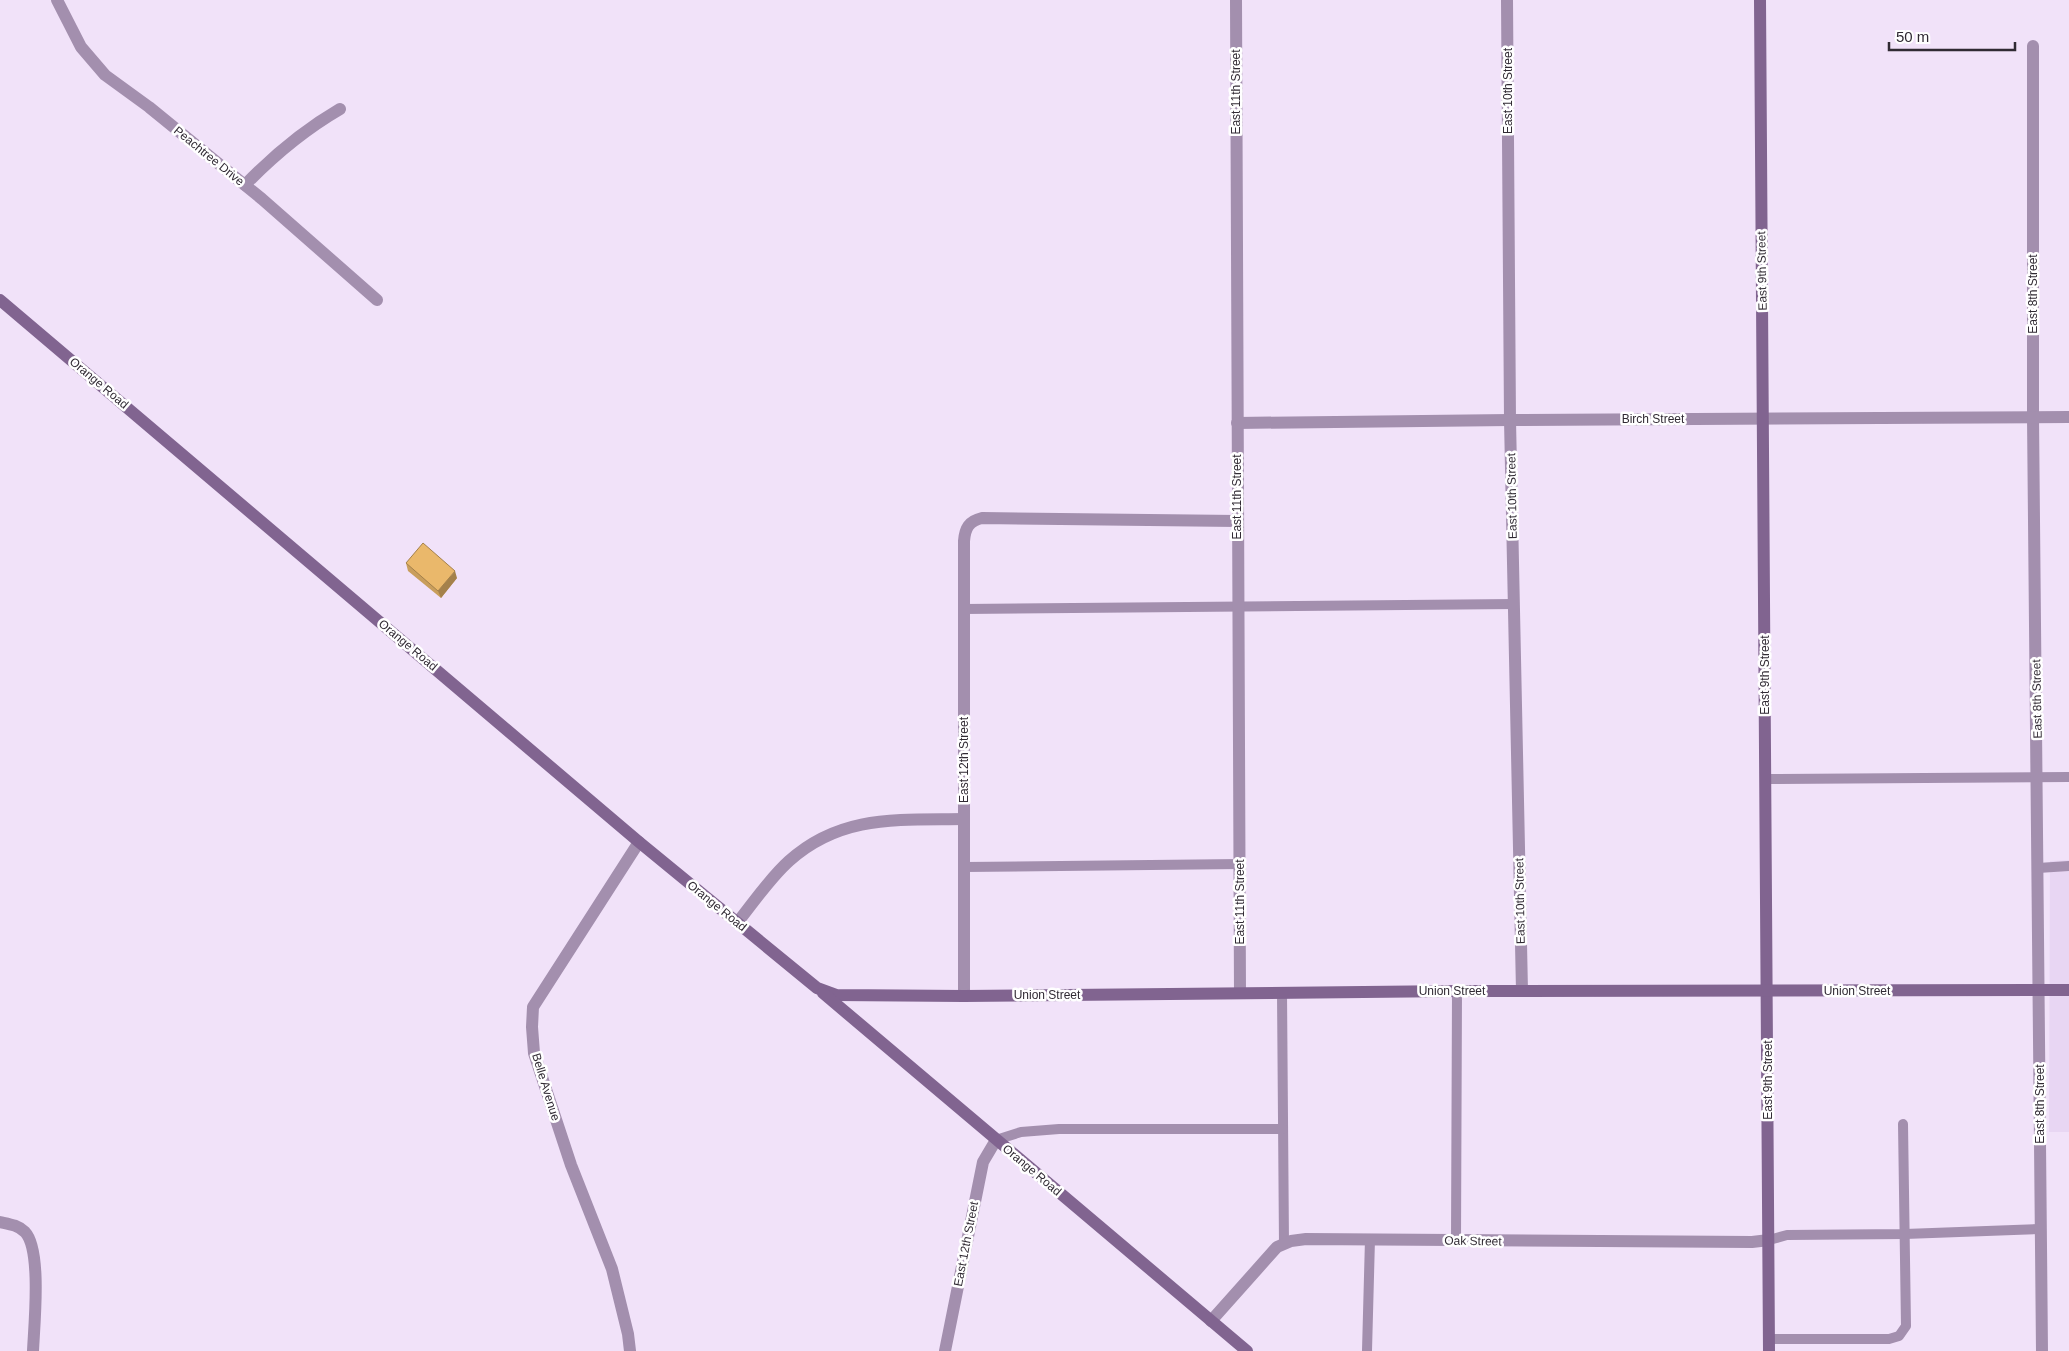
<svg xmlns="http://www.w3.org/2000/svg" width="2069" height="1351" font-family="Helvetica,sans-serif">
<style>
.built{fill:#e8d6f3}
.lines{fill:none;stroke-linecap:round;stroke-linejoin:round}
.lane{stroke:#a38fae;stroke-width:10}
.street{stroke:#a38fae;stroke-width:12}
.secondary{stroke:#816490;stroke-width:12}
.wall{fill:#c99e5c}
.shaded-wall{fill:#a4814b}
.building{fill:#eab86b;stroke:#a4814b}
.labels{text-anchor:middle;stroke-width:5;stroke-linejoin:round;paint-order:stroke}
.street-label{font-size:12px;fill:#302a33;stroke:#fff}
</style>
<rect width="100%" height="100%" fill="#f1e2f9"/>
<polygon class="built" points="2069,860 2069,1132 2049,1132 2050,861"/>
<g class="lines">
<g class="lane">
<polyline points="964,609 1514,604"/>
<polyline points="1766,779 2069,777"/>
<polyline points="965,867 1240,864"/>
<polyline points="2038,868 2069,866"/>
<polyline points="1282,993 1284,1244"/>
<polyline points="996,1140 1021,1132 1059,1129 1283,1129"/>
<polyline points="1769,1240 1787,1235 1905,1234 2041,1229"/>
<polyline points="1456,1241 1457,991"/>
<polyline points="1769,1339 1889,1339 1899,1336 1906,1326 1903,1124"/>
<polyline points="1367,1351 1370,1239"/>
</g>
<g class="street">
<polyline points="57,0 81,47 105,75 149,107 262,199 377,300"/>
<polyline points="1236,0 1240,993"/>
<polyline points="1507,0 1510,420 1522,991"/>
<polyline points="2033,46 2033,417 2042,1351"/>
<path d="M245,185c29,-30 59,-55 95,-76"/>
<polyline points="1237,423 1510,420 2069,417"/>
<path d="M737,923c17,-21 32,-44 52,-62 52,-47 110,-41 175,-42"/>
<path d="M964,996v-455c1,-13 5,-20 18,-23l255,3"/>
<path d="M0,1222c9,2 18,3 25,10 17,18 9,94 8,119"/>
<polyline points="1211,1321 1277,1247 1291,1241 1306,1239 1752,1242 1769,1240"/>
<polyline points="630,1351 628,1334 612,1269 571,1165 534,1053 532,1027 533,1007 639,842"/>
<polyline points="945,1351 983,1162 996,1140"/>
</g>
<g class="secondary">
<polyline points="1760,0 1769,1351"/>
<polyline points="0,300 639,842 817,988 836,995 964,996 1457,991 2069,990"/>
<polyline points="823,993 1247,1351"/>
</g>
</g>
<polygon class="wall" points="406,563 457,578 441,598 408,571"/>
<polygon class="shaded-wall" points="455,571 457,578 441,598 438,591"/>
<polygon class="building" points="423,543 455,571 438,591 406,563"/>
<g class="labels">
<g class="street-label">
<text transform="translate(1508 91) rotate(-90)" y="4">East 10th Street</text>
<text transform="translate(1236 92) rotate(-90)" y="4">East 11th Street</text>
<text transform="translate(209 156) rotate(39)" y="4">Peachtree Drive</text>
<text transform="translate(1762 271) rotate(-91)" y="4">East 9th Street</text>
<text transform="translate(2033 294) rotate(-90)" y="4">East 8th Street</text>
<text transform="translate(99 383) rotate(40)" y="4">Orange Road</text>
<text x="1653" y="423">Birch Street</text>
<text transform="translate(1512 496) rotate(-91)" y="4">East 10th Street</text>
<text transform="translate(1237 497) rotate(-90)" y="4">East 11th Street</text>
<text transform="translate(408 645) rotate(40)" y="4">Orange Road</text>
<text transform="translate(1765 675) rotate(-90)" y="4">East 9th Street</text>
<text transform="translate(2037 699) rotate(-91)" y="4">East 8th Street</text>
<text transform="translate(964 760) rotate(-90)" y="4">East 12th Street</text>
<text transform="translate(1520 901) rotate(-91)" y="4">East 10th Street</text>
<text transform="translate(1240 902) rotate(-90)" y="4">East 11th Street</text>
<text transform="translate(717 906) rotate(39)" y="4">Orange Road</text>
<text x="1452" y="995">Union Street</text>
<text x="1857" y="995">Union Street</text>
<text x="1047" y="999">Union Street</text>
<text transform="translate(1768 1080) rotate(-90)" y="4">East 9th Street</text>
<text transform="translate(546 1087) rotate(73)" y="4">Belle Avenue</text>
<text transform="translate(2040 1104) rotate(-90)" y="4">East 8th Street</text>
<text transform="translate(1032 1170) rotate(40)" y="4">Orange Road</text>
<text transform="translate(1473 1241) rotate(1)" y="4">Oak Street</text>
<text transform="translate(966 1244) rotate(-79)" y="4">East 12th Street</text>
</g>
</g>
<path d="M1889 42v8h126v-8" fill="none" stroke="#302a33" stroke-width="2.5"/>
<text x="1896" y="42" font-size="15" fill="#302a33" stroke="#ffffff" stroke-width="4" paint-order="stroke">50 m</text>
</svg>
